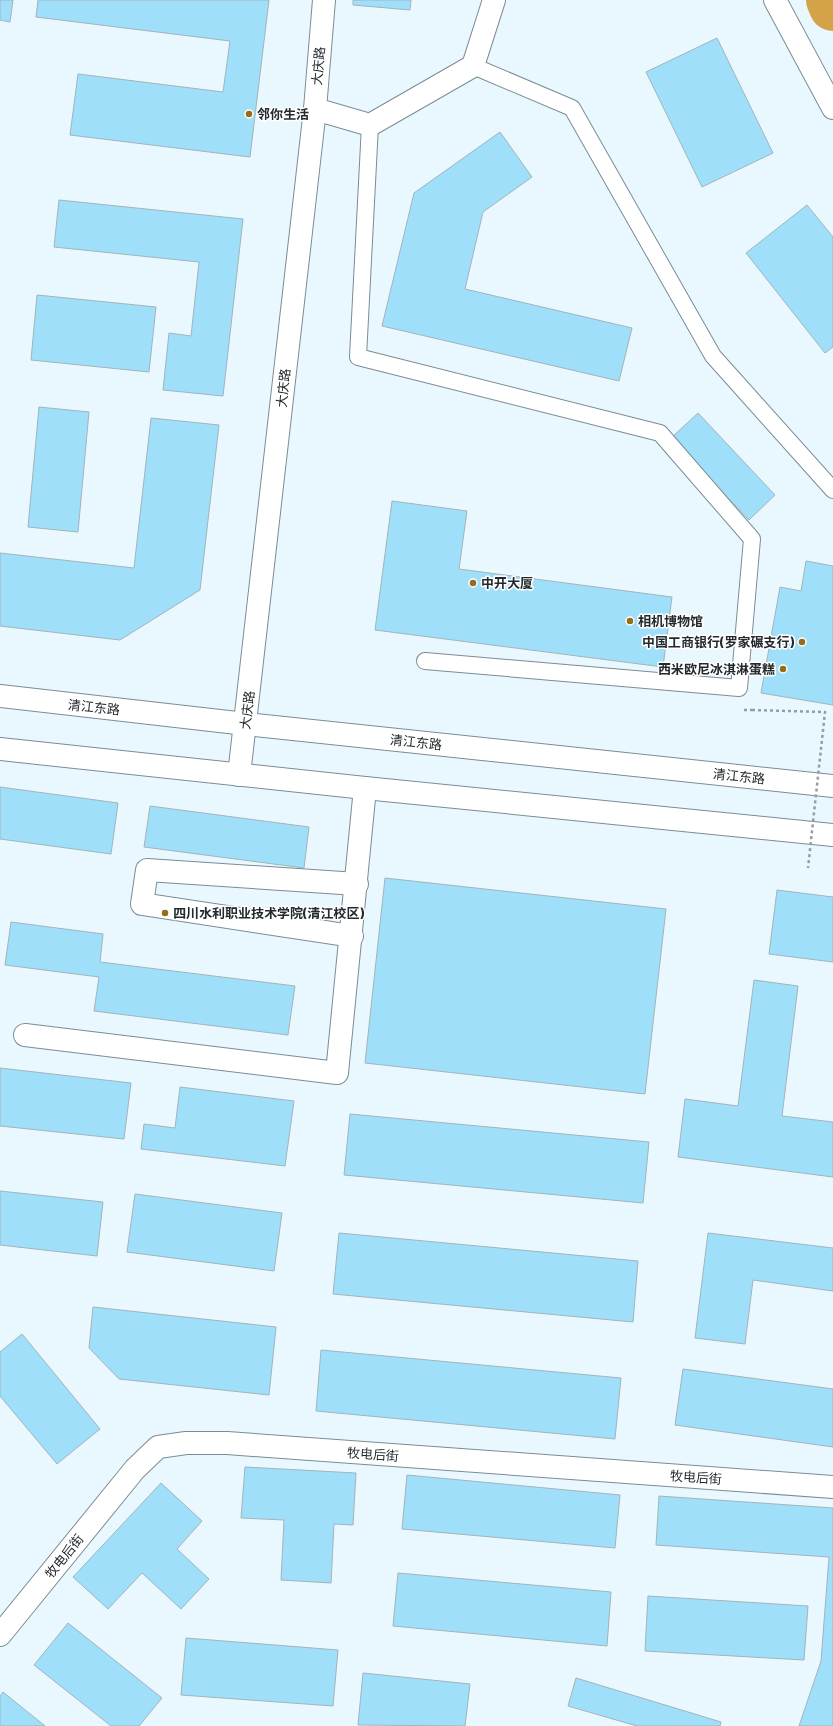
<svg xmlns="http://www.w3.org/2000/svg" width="833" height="1726" font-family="Barlow,'Noto Sans SC',sans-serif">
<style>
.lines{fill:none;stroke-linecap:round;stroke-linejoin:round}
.river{stroke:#d4a349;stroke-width:48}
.building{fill:#a0dff9;stroke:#a1b4bb}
.lane-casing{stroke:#7b8c94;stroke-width:18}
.street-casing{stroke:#7b8c94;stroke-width:24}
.secondary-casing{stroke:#7b8c94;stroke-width:24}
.primary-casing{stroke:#7b8c94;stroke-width:24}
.path{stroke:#929ea2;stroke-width:2.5;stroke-dasharray:3 3;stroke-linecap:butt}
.lane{stroke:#fff;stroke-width:16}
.street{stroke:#fff;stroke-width:22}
.secondary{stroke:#fff;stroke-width:22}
.primary{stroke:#fff;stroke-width:22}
.path-bridge{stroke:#929ea2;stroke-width:2.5;stroke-dasharray:3 3;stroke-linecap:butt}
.poi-dot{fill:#956c17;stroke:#fff;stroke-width:1.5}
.labels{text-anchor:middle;stroke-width:3;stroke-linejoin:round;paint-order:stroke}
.street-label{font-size:13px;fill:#232a2d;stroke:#fff}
.poi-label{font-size:13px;font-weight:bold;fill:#232a2d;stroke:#fff;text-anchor:start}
</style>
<rect width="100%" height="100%" fill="#e8f8fe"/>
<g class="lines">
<polyline class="river" points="830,0 833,7"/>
</g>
<g class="building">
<polygon points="0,0 13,0 10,22 0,20"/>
<polygon points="38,0 269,0 250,157 70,135 78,74 223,92 230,41 36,17"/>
<polygon points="353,0 411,0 410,10 353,5"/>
<polygon points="717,38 773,153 702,187 646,72"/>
<polygon points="500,132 532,177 483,212 465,289 632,328 619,381 382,326 414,193"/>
<polygon points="59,200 243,219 223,396 163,390 169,333 191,336 199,262 54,247"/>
<polygon points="807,205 833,237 833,347 825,353 746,253"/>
<polygon points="37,295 156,307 149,372 31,360"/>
<polygon points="39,407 89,412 78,532 28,527"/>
<polygon points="698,413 775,495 749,520 671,438"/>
<polygon points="151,418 219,425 200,590 120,640 0,626 0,553 134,568"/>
<polygon points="392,501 467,511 459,569 672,597 663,667 375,630"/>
<polygon points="806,561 833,566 833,705 761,693 780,587 801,591"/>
<polygon points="0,787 118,803 111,854 0,839"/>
<polygon points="150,806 309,827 304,868 144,847"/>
<polygon points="385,878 666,909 645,1094 365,1063"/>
<polygon points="777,890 833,897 833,962 769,954"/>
<polygon points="11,922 103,934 100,962 295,986 288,1035 94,1011 99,977 5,965"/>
<polygon points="754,980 798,986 782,1116 833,1122 833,1177 678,1157 685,1099 738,1106"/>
<polygon points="0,1068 131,1083 124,1139 0,1126"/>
<polygon points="180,1087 294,1101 285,1166 141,1149 144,1124 175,1128"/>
<polygon points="350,1114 649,1142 643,1203 344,1175"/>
<polygon points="0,1191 103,1202 97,1256 0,1245"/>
<polygon points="135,1194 282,1213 274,1271 127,1252"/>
<polygon points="339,1233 638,1261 633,1322 333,1294"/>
<polygon points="708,1233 833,1248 833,1291 753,1280 745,1344 695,1338"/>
<polygon points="93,1307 276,1327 269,1395 119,1379 89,1348"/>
<polygon points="22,1334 100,1429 57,1464 0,1396 0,1352"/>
<polygon points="321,1350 621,1378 615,1439 316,1411"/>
<polygon points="683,1369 833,1389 833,1447 675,1425"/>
<polygon points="245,1467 356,1473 353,1525 334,1524 331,1583 281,1580 284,1520 241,1518"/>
<polygon points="407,1475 620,1495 615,1548 402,1529"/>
<polygon points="161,1483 202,1521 177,1549 209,1579 181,1609 142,1573 108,1609 73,1577"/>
<polygon points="659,1496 833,1508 833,1726 799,1726 821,1661 829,1557 656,1545"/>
<polygon points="398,1573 611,1592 607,1646 393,1626"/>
<polygon points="648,1596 808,1606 804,1660 645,1651"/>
<polygon points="68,1623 162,1698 139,1726 111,1726 34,1665"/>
<polygon points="186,1638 338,1650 333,1706 181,1695"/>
<polygon points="363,1673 470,1684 465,1726 358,1725"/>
<polygon points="576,1678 721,1722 720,1726 637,1726 568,1706"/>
<polygon points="3,1692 45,1726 0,1726 0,1696"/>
</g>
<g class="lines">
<g class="lane-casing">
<g id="lane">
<polyline points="473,66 572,108 713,356 833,490"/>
<polyline points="370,125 358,357 660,433 752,539 739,688 425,661"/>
</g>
</g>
<g class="street-casing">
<g id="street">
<polyline points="775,0 833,108"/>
<polyline points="315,109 370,125 473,66 494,0"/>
<polyline points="352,936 142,904 147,870 357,884"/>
<polyline points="25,1035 337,1073 365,788"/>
<polyline points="0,1635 135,1469 158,1447 186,1443 227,1443 833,1487"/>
</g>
</g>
<g class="secondary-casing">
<polyline id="secondary" points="239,775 315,109 324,0"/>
</g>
<g class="primary-casing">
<g id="primary">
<polyline points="0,696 246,724 833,786"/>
<polyline points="0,749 365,788 833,835"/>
</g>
</g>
<polyline class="path" points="744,710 752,710"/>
<use href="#lane" class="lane"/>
<use href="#street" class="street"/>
<use href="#secondary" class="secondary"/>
<use href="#primary" class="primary"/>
<polyline class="path-bridge" points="752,710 825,712 808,868"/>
</g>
<g class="poi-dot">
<circle cx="249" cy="114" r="4"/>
<circle cx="473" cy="583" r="4"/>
<circle cx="630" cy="621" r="4"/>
<circle cx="802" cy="642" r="4"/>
<circle cx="783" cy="669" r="4"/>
<circle cx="165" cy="913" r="4"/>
</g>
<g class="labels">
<g class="street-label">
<text transform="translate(318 66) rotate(-85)" y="5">大庆路</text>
<text transform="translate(283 388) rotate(-84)" y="5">大庆路</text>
<text transform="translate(94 707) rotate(6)" y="5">清江东路</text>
<text transform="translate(247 710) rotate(-83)" y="5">大庆路</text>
<text transform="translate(416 742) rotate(6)" y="5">清江东路</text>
<text transform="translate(739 776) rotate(6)" y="5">清江东路</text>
<text transform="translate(373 1454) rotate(4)" y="5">牧电后街</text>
<text transform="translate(696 1477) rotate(4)" y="5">牧电后街</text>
<text transform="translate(64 1556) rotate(-51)" y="5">牧电后街</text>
</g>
<g class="poi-label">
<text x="257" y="119">邻你生活</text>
<text x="481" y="588">中开大厦</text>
<text x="638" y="626">相机博物馆</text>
<text x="794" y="647" text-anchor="end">中国工商银行(罗家碾支行)</text>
<text x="775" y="674" text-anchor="end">西米欧尼冰淇淋蛋糕</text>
<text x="173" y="918">四川水利职业技术学院(清江校区)</text>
</g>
</g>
</svg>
